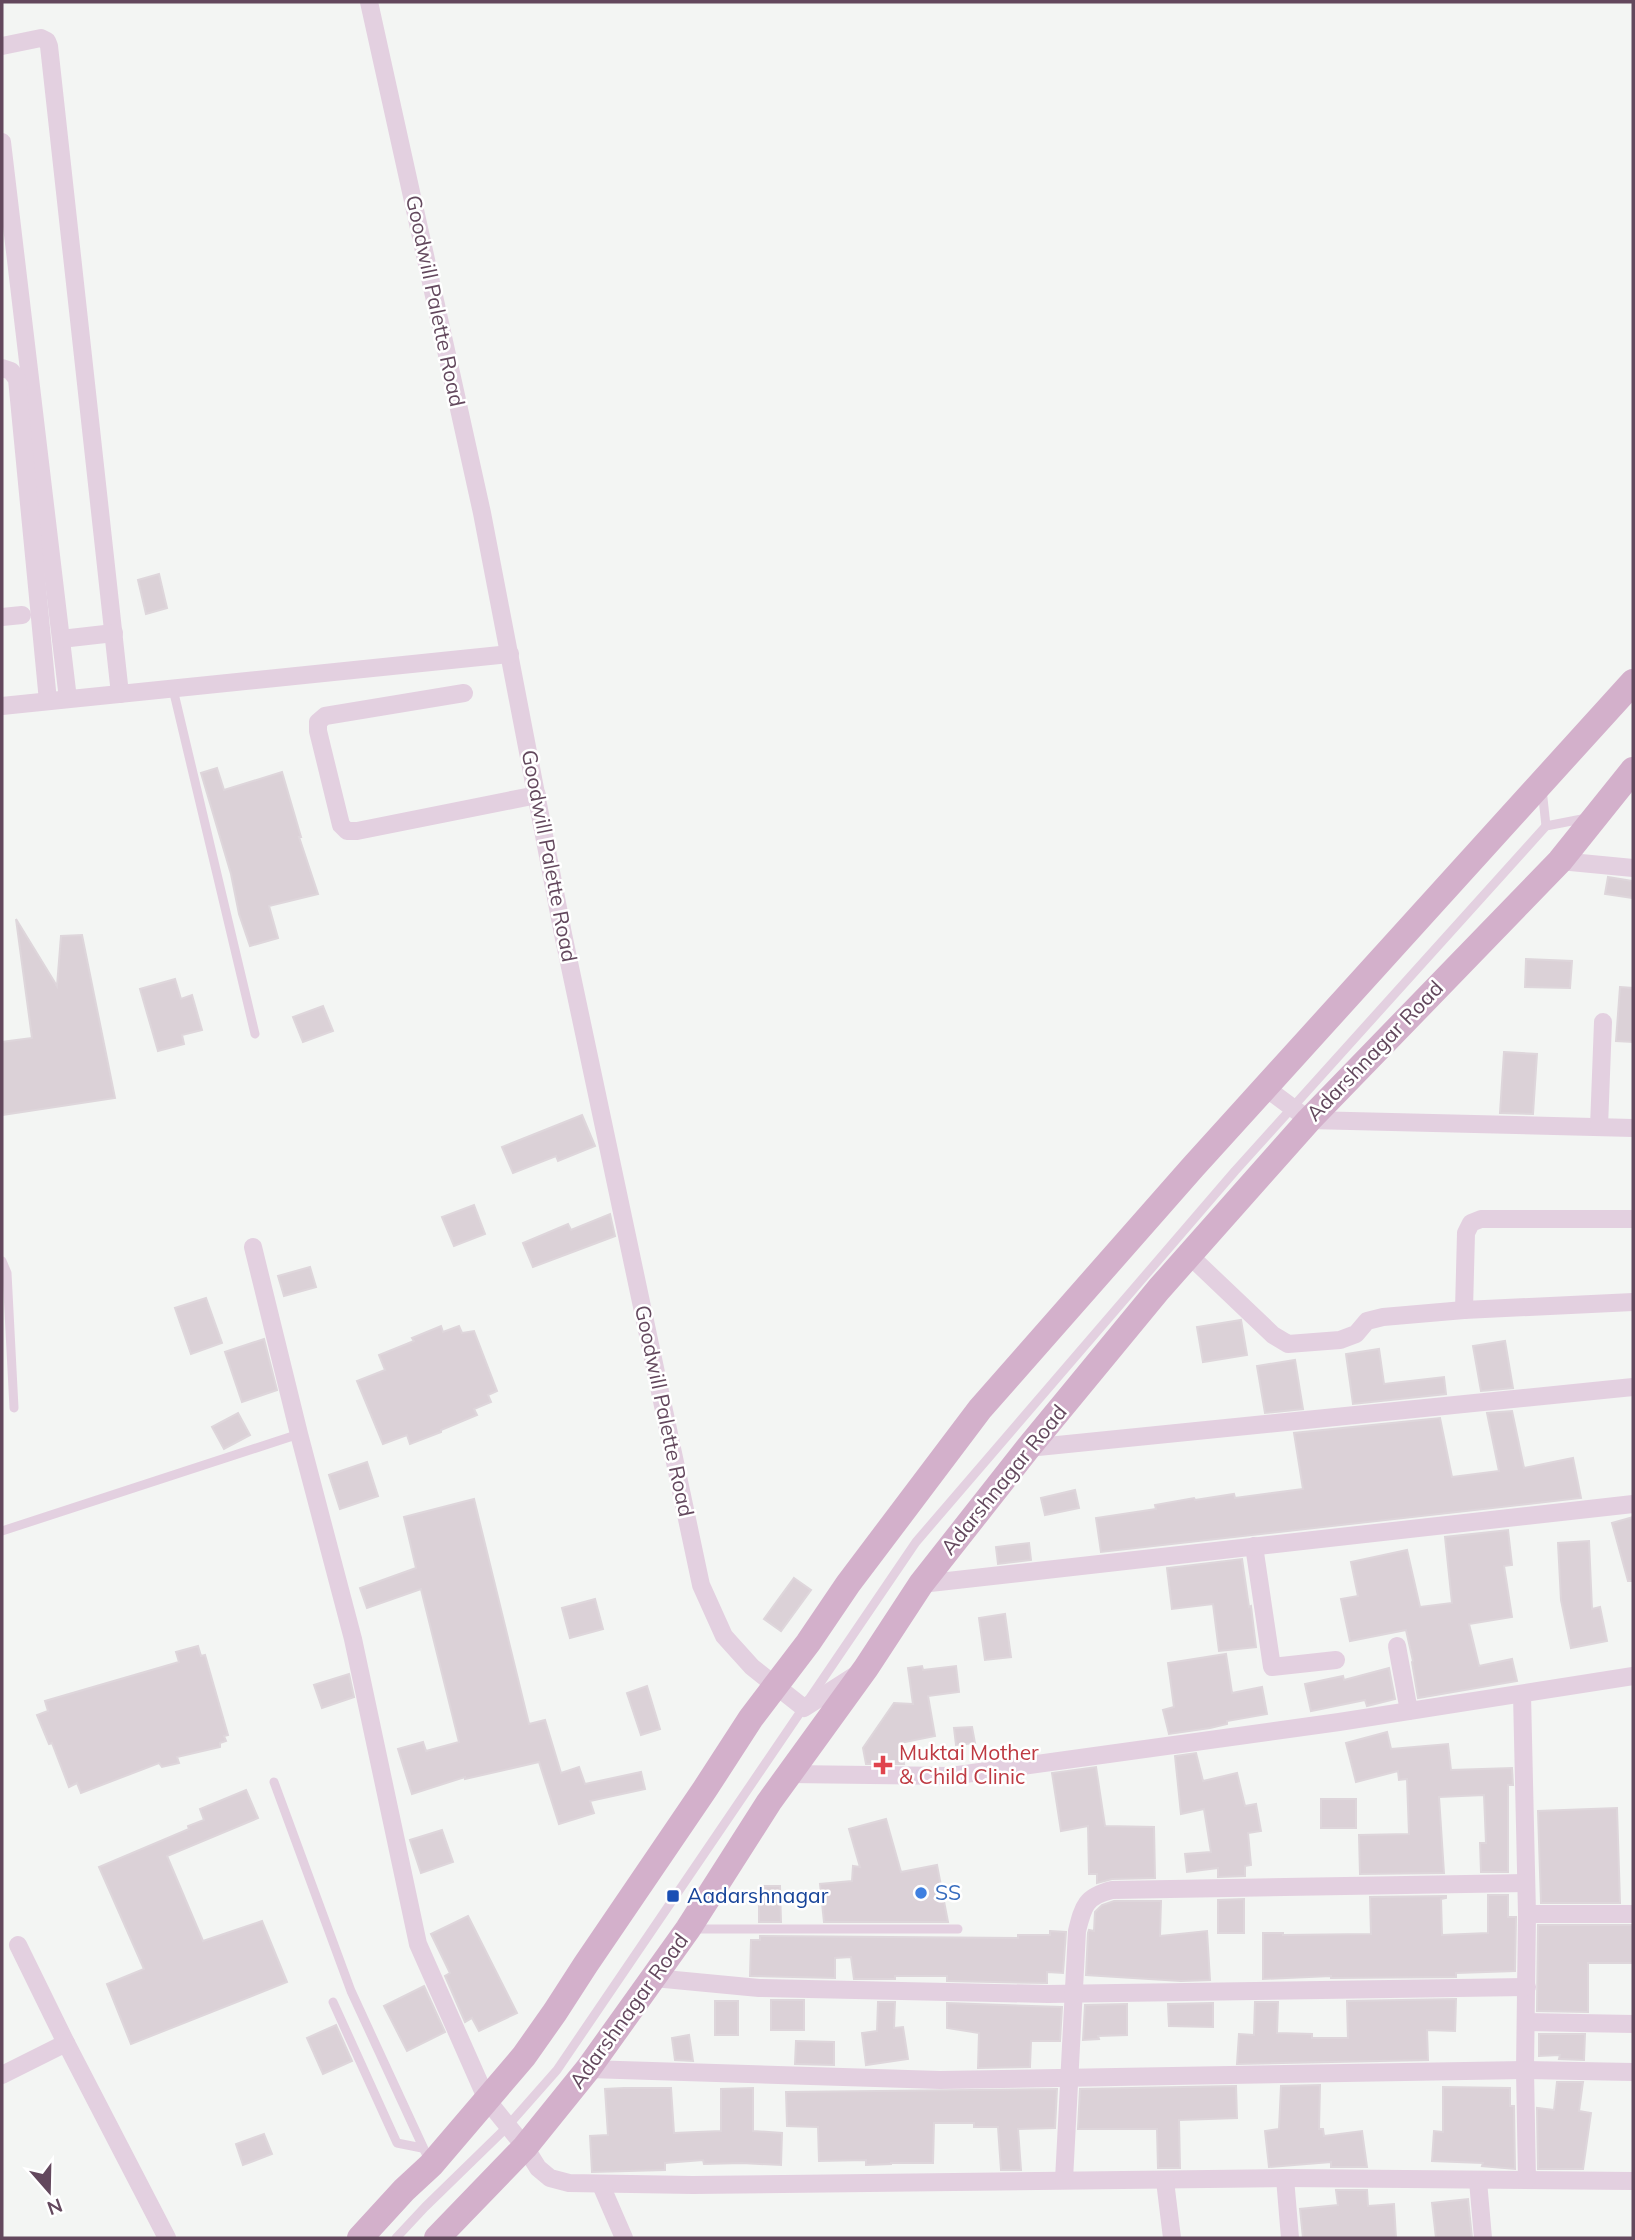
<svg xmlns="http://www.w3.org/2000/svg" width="1635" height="2240" font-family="Mulish,sans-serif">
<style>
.building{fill:#dbd1d7;stroke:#ded6db;stroke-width:2}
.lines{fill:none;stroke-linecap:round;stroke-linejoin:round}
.lane{stroke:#e3d0e0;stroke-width:9}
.street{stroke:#e3d0e0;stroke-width:18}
.primary{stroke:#d3b0cb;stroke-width:26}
.health-dot{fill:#e0444e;stroke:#fff;stroke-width:2.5}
.shop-dot{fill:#3f7fe0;stroke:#fff;stroke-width:2.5}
.transit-dot{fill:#1a4fb4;stroke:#fff;stroke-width:2.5}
.labels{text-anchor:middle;stroke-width:5;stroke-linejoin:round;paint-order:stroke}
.street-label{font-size:21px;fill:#63485d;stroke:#fff}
.health-label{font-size:21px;fill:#be3a42;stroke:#fff;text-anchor:start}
.shop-label{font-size:21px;fill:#366cbe;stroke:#fff;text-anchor:start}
.transit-label{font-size:21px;fill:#164399;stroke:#fff;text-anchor:start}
</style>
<rect width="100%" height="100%" fill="#f3f5f3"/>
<g class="building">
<polygon points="159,574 167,608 146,614 138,580"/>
<polygon points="217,768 224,790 282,772 301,837 299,837 318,894 269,906 278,938 250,946 239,914 231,874 201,773"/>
<polygon points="1608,877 1633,881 1633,898 1605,894"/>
<polygon points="16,919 57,986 61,936 82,935 115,1098 2,1115 2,1042 32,1038"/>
<polygon points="1526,959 1572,961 1570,988 1525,987"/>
<polygon points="175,979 181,999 192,995 202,1030 182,1035 184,1044 158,1051 140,989"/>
<polygon points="1620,987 1633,988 1633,1042 1616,1041"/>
<polygon points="323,1006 333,1031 303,1042 293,1017"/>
<polygon points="1504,1052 1537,1054 1533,1114 1500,1113"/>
<polygon points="582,1115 595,1146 558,1161 556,1156 513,1173 502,1147"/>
<polygon points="474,1205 485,1234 454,1246 442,1217"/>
<polygon points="610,1214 615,1236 533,1267 523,1243 568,1224 571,1230"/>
<polygon points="310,1267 316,1287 284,1296 278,1276"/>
<polygon points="206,1298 222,1343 191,1354 175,1308"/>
<polygon points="1241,1320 1247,1355 1203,1362 1197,1327"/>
<polygon points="441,1326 443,1332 459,1326 462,1333 474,1331 497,1391 488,1395 491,1402 474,1409 477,1415 441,1430 441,1432 410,1444 407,1435 383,1444 357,1381 385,1370 379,1355 414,1341 412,1338"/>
<polygon points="264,1339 277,1390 242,1402 225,1352"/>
<polygon points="1505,1341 1513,1388 1481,1391 1473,1346"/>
<polygon points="1379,1349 1384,1384 1444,1377 1446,1394 1353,1404 1346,1354"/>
<polygon points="1295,1360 1303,1409 1265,1413 1257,1366"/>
<polygon points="1512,1411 1524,1468 1573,1458 1581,1498 1101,1552 1096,1518 1156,1509 1155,1505 1194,1498 1195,1500 1234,1494 1235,1498 1303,1489 1294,1433 1440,1418 1452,1477 1499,1471 1487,1413"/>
<polygon points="238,1413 250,1435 224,1449 212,1427"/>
<polygon points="367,1462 378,1496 340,1509 329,1475"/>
<polygon points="1075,1490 1079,1508 1045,1515 1041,1498"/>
<polygon points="474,1499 529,1724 545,1720 561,1773 579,1767 585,1784 641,1772 645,1789 590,1801 594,1813 559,1824 539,1762 465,1779 465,1777 412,1794 398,1749 423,1742 426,1751 459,1742 421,1589 367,1608 360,1588 416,1568 404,1517"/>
<polygon points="1633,1517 1633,1581 1628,1581 1612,1523"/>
<polygon points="1508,1530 1512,1565 1504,1566 1512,1617 1469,1624 1479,1666 1512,1659 1517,1681 1418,1698 1412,1662 1413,1661 1406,1630 1350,1641 1341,1599 1358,1596 1351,1562 1407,1550 1420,1607 1452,1603 1445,1537"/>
<polygon points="1589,1541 1592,1609 1600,1607 1607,1641 1571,1648 1561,1600 1558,1543"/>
<polygon points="1029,1543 1031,1560 998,1564 996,1547"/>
<polygon points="1242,1559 1249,1607 1251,1606 1256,1647 1219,1651 1213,1604 1172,1609 1167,1568"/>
<polygon points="794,1578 811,1590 781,1631 764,1619"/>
<polygon points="595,1599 603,1629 570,1638 562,1608"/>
<polygon points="1005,1614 1011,1657 985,1660 979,1618"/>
<polygon points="198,1646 201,1656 205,1655 228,1735 224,1736 226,1741 220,1743 220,1747 177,1757 179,1763 162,1767 159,1763 81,1793 77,1783 69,1787 52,1743 49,1744 37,1715 48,1711 45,1701 179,1662 176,1652"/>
<polygon points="1226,1654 1232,1693 1262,1687 1267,1714 1227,1721 1227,1724 1210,1728 1169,1734 1163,1710 1174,1707 1168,1663"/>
<polygon points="922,1666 923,1670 956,1666 959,1692 928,1696 935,1736 900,1743 904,1764 866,1764 863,1748 894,1703 913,1704 908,1668"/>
<polygon points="1389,1668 1395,1699 1367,1706 1365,1700 1311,1711 1305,1684 1343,1676 1344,1680"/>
<polygon points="349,1674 354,1697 322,1708 314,1685"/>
<polygon points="647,1686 660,1729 641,1735 627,1693"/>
<polygon points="972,1727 975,1743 956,1745 954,1728"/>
<polygon points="1387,1732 1391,1749 1448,1744 1451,1770 1512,1768 1513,1785 1508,1785 1508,1872 1481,1872 1480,1843 1486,1843 1484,1795 1439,1797 1444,1873 1360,1874 1359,1835 1409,1834 1407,1779 1399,1780 1398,1771 1356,1782 1346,1743"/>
<polygon points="1196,1753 1203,1781 1237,1773 1245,1806 1256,1804 1261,1831 1248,1833 1251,1865 1245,1866 1245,1876 1218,1877 1218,1868 1187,1872 1185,1854 1211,1852 1204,1809 1181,1814 1175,1756"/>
<polygon points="1096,1767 1105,1826 1154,1827 1155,1878 1112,1879 1097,1883 1097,1874 1089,1874 1088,1826 1061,1831 1052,1773"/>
<polygon points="246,1790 258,1818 167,1856 203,1941 262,1921 287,1982 131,2044 107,1984 144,1969 99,1867 189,1829 188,1826 204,1820 200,1809"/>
<rect x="1321" y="1799" width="35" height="29"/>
<polygon points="1617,1808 1620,1903 1541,1903 1538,1811"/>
<polygon points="886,1819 901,1872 937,1865 948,1922 824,1922 820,1884 852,1881 853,1866 860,1867 849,1829"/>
<polygon points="442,1830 453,1862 421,1873 410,1840"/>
<polygon points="759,1886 780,1886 781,1922 759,1922"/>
<polygon points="1488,1895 1508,1895 1508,1917 1516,1917 1515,1971 1456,1973 1456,1977 1331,1978 1331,1976 1263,1979 1263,1933 1283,1933 1283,1935 1371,1934 1370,1897 1446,1896 1446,1898 1441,1899 1442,1935 1488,1933"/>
<polygon points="1244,1899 1244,1933 1218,1933 1218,1900"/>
<polygon points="1114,1901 1161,1901 1160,1936 1207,1931 1210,1980 1181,1981 1086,1975 1088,1933 1089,1930 1094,1931 1095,1912 1102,1905"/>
<polygon points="468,1916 517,2013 479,2031 472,2018 465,2022 445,1976 450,1973 431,1934"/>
<polygon points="1538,1925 1633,1925 1633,1963 1588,1963 1588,2012 1537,2011"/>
<polygon points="1050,1931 1066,1932 1063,1973 1047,1972 1047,1983 947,1981 947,1976 895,1976 895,1979 854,1979 851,1957 835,1958 835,1978 750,1976 751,1940 760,1940 760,1936 1018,1938 1018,1935 1050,1935"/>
<polygon points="424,1986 445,2032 407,2051 384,2006"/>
<polygon points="1456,1999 1455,2031 1427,2030 1428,2060 1237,2064 1239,2034 1254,2035 1255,2002 1278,2002 1277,2033 1312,2034 1312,2038 1348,2038 1347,2001"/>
<rect x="771" y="2000" width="33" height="30"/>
<rect x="715" y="2001" width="23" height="34"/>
<polygon points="878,2002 895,2002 894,2028 903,2027 908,2059 866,2065 862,2033 877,2031"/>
<polygon points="947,2003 1062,2007 1060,2041 1031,2041 1030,2067 978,2068 979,2033 947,2028"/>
<polygon points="1213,2003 1213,2027 1169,2026 1168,2004"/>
<polygon points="1127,2004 1127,2035 1098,2036 1099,2039 1083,2040 1085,2005"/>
<polygon points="336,2025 352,2061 323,2074 307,2038"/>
<polygon points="1539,2034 1585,2034 1584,2060 1559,2059 1560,2055 1539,2056"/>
<polygon points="689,2035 693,2061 675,2060 672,2038"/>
<polygon points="796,2041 834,2042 834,2065 795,2064"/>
<polygon points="1557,2082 1583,2082 1579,2111 1591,2113 1583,2169 1538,2169 1537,2108 1554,2110"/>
<polygon points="1320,2085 1319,2129 1323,2129 1324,2136 1362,2131 1367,2167 1331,2167 1331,2162 1269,2167 1265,2131 1279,2129 1281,2086"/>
<polygon points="1236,2086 1237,2118 1179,2120 1180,2168 1158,2168 1157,2129 1078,2129 1080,2089"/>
<polygon points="1443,2087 1510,2088 1510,2106 1514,2106 1515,2169 1482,2166 1483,2163 1432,2161 1434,2131 1443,2132"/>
<polygon points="624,2088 671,2088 674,2133 721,2131 721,2089 753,2088 753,2131 782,2133 781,2165 742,2163 704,2164 703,2160 665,2163 665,2170 592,2172 590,2136 608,2135 605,2089"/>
<polygon points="1057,2089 1055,2128 1018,2129 1021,2170 1001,2170 998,2127 974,2127 974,2123 934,2123 933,2163 891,2163 891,2164 866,2165 866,2160 819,2161 818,2127 787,2126 786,2092"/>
<polygon points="264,2134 272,2154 243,2165 236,2144"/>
<polygon points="1336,2190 1367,2190 1368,2206 1394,2204 1396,2238 1303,2238 1300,2209 1338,2205"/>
<polygon points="1468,2199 1472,2238 1436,2238 1432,2203"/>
</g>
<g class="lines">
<g class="lane">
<polyline points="173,689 255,1034"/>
<polyline points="1542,789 1546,826"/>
<polyline points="2,1261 7,1273 14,1408"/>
<polyline points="2,1531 299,1434"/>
<polyline points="274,1782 351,1991 429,2160"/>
<polyline points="694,1929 958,1929"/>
<polyline points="333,2002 397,2143 422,2148"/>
<polyline points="396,2238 425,2207 504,2130 557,2070 916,1542 1235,1171 1546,826 1587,818"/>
</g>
<g class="street">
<polyline points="369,2 482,513 563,934 701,1585 724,1636 752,1667 804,1708 854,1676"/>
<polyline points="2,46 41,38 47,41 49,46 120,694"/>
<polyline points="2,142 68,699"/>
<polyline points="2,368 11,371 17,379 48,701"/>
<polyline points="2,617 22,615"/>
<polyline points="61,639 114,633"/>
<polyline points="464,693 325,716 318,722 318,731 341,825 347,831 357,831 537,795"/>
<polyline points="2,706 510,654"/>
<polyline points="1560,861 1633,868"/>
<polyline points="1266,1088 1309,1120 1633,1128"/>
<polyline points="1599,1127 1603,1022"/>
<polyline points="253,1247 299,1434 353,1639 418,1944 487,2100 525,2147 538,2168 550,2178 569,2183 693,2185 1285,2178 1633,2181"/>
<polyline points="1189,1255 1273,1335 1288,1344 1340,1340 1356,1334 1367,1321 1383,1317 1464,1310 1466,1233 1471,1223 1481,1219 1633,1219"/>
<polyline points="1464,1310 1633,1302"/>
<polyline points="1028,1448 1633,1387"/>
<polyline points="1254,1546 1272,1667 1336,1660"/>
<polyline points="921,1584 1633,1504"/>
<polyline points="1397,1646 1409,1711"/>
<polyline points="1522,1694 1527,1914 1525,2070 1527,2180"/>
<polyline points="789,1774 951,1776 1339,1722 1633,1676"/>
<polyline points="1527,1914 1633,1914"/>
<polyline points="18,1945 66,2043 167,2238"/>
<polyline points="654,1978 759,1988 1048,1994 1527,1987"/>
<polyline points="1526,2022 1633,2024"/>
<polyline points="588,2069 940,2080 1525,2070 1633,2072"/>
<polyline points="2,2075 66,2043"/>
<polyline points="1285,2178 1290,2238"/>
<path d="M1064,2180l13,-249c6,-25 9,-35 35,-41l414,-7"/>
<polyline points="1165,2181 1172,2238"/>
<polyline points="1478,2181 1483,2238"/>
<polyline points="601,2185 624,2238"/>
</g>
<g class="primary">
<polyline points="360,2238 404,2190 431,2165 524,2056 555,2012 586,1964 705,1789 751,1718 808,1643 848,1584 980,1409 1193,1167 1633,682"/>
<polyline points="437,2238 525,2147 588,2069 688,1929 769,1802 866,1668 921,1584 1028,1448 1159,1289 1309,1120 1560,861 1633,770"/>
</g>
</g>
<path class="health-dot" d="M879.5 1754.5h7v7h7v7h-7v7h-7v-7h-7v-7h7z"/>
<circle class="shop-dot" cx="921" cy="1893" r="7"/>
<rect class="transit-dot" x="666" y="1889" width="14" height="14" rx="3.5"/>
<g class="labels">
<g class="street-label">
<text transform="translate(435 301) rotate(78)" y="7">Goodwill Palette Road</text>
<text transform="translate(549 856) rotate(79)" y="7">Goodwill Palette Road</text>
<text transform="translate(1375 1051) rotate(-46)" y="7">Adarshnagar Road</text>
<text transform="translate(664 1411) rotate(78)" y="7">Goodwill Palette Road</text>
<text transform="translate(1004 1480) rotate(-51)" y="7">Adarshnagar Road</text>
<text transform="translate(629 2011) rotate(-54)" y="7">Adarshnagar Road</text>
</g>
<g class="health-label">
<text x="899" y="1760">Muktai Mother<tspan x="899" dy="24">&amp; Child Clinic</tspan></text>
</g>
<g class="shop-label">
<text x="935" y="1900">SS</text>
</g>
<g class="transit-label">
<text x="687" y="1903">Aadarshnagar</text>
</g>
</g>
<rect width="1635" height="2240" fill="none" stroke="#63485d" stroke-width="7"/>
<g transform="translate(49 2191) rotate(160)" stroke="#ffffff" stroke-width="5" paint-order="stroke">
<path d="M0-5L12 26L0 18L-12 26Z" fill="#63485d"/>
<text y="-10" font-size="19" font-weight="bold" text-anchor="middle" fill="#63485d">N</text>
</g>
</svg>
